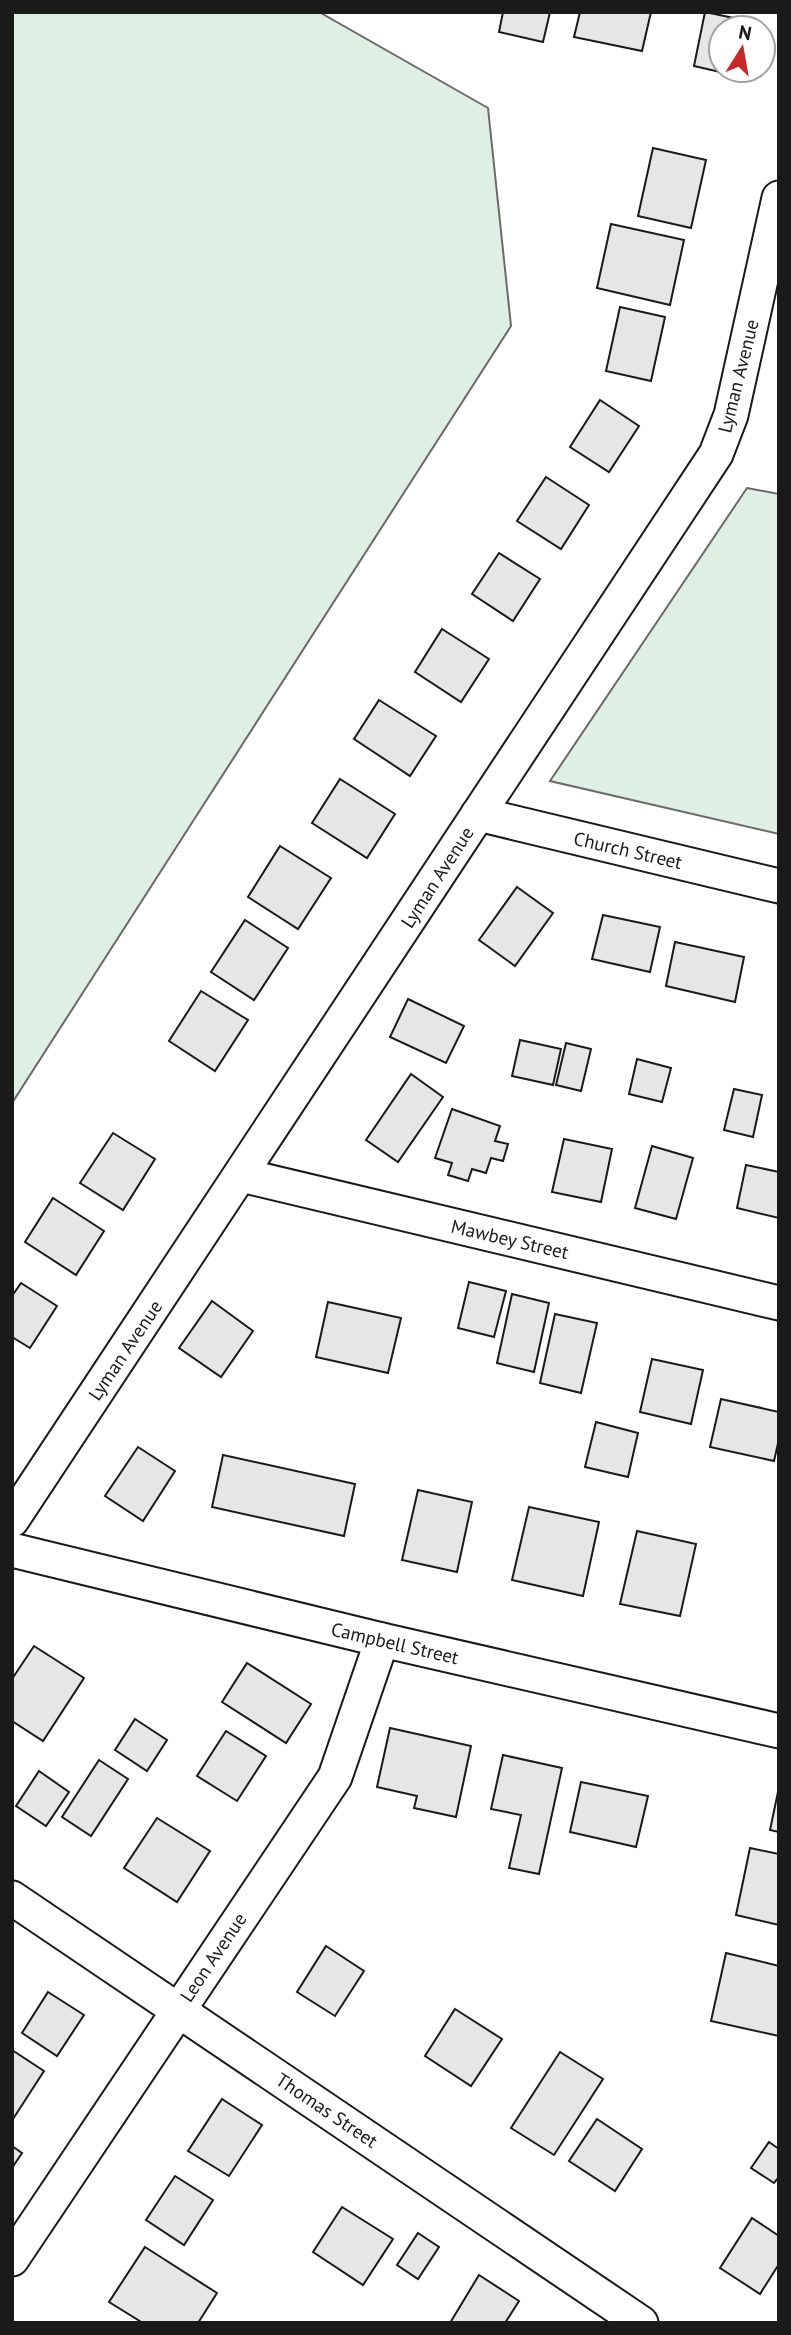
<svg xmlns="http://www.w3.org/2000/svg" width="791" height="2335" font-family="'PT Sans',sans-serif">
<style>
.green{fill:#e0efe3;stroke:#6a6a6a;stroke-width:2}
.building{fill:#e6e6e6;stroke:#1a1a1a;stroke-width:2}
.lines{fill:none;stroke-linecap:round;stroke-linejoin:round}
.minor-casing{stroke:#1a1a1a;stroke-width:37}
.minor{stroke:#fff;stroke-width:33}
.labels{text-anchor:middle;stroke-width:5;stroke-linejoin:round;paint-order:stroke}
.street-label{font-size:19px;fill:#1a1a1a;stroke:#fff}
</style>
<rect width="100%" height="100%" fill="#fff"/>
<g class="green">
<polygon points="12,12 319,12 488,108 511,326 12,1103"/>
<polygon points="747,488 779,494 779,834 550,781"/>
</g>
<g class="building">
<polygon points="503,12 550,12 543,42 499,32"/>
<polygon points="580,12 651,12 642,51 574,37"/>
<polygon points="705,12 758,23 756,28 721,28 721,70 747,70 746,78 694,66"/>
<polygon points="653,148 706,160 691,228 638,216"/>
<polygon points="611,224 684,240 670,305 597,288"/>
<polygon points="620,307 665,317 651,381 606,371"/>
<polygon points="600,400 639,426 609,472 570,447"/>
<polygon points="546,477 589,505 561,549 517,521"/>
<polygon points="499,553 540,579 513,621 472,594"/>
<polygon points="442,629 489,659 461,702 415,672"/>
<polygon points="379,700 436,736 410,776 354,739"/>
<polygon points="340,779 395,814 367,858 312,823"/>
<polygon points="280,846 331,878 298,929 248,897"/>
<polygon points="517,887 553,913 515,966 479,940"/>
<polygon points="603,915 660,927 650,972 592,959"/>
<polygon points="245,920 288,948 254,1000 211,972"/>
<polygon points="675,942 744,957 735,1002 666,986"/>
<polygon points="201,991 248,1020 215,1071 169,1041"/>
<polygon points="408,999 464,1026 446,1063 390,1037"/>
<polygon points="520,1040 561,1049 553,1085 512,1076"/>
<polygon points="566,1043 591,1049 581,1091 556,1085"/>
<polygon points="637,1059 671,1068 662,1102 629,1094"/>
<polygon points="411,1074 443,1097 398,1162 366,1140"/>
<polygon points="734,1089 762,1095 753,1137 724,1130"/>
<polygon points="452,1109 500,1126 495,1141 508,1144 503,1161 491,1158 486,1173 472,1169 468,1181 448,1175 452,1163 435,1158"/>
<polygon points="113,1133 155,1159 123,1210 80,1183"/>
<polygon points="564,1139 612,1149 601,1202 552,1192"/>
<polygon points="652,1146 693,1158 676,1219 635,1208"/>
<polygon points="746,1165 779,1172 779,1218 737,1208"/>
<polygon points="53,1198 104,1231 76,1275 25,1242"/>
<polygon points="469,1282 506,1291 494,1337 458,1328"/>
<polygon points="21,1283 57,1306 30,1348 12,1337 12,1296"/>
<polygon points="512,1294 549,1303 534,1372 497,1363"/>
<polygon points="212,1301 253,1331 221,1377 179,1348"/>
<polygon points="328,1302 401,1318 388,1373 316,1357"/>
<polygon points="555,1314 597,1323 581,1393 540,1383"/>
<polygon points="652,1359 703,1370 691,1424 640,1412"/>
<polygon points="721,1399 779,1412 779,1439 774,1461 710,1447"/>
<polygon points="596,1422 638,1433 628,1477 585,1467"/>
<polygon points="138,1447 175,1471 143,1521 105,1496"/>
<polygon points="223,1455 355,1484 344,1536 212,1507"/>
<polygon points="418,1490 472,1502 457,1572 402,1560"/>
<polygon points="529,1507 599,1522 583,1596 512,1580"/>
<polygon points="637,1531 696,1544 680,1616 620,1604"/>
<polygon points="34,1646 84,1678 43,1741 12,1721 12,1679"/>
<polygon points="247,1663 311,1704 286,1743 222,1702"/>
<polygon points="135,1719 167,1740 147,1771 115,1750"/>
<polygon points="390,1728 471,1746 456,1817 414,1808 417,1796 377,1787"/>
<polygon points="226,1731 266,1756 237,1801 197,1776"/>
<polygon points="503,1755 562,1768 539,1874 509,1868 521,1815 491,1809"/>
<polygon points="99,1760 128,1779 91,1836 62,1817"/>
<polygon points="39,1771 69,1792 46,1826 16,1806"/>
<polygon points="581,1782 648,1796 636,1847 570,1832"/>
<polygon points="779,1787 779,1832 770,1830"/>
<polygon points="157,1818 210,1851 177,1902 124,1868"/>
<polygon points="750,1848 779,1854 779,1925 736,1915"/>
<polygon points="326,1946 364,1971 335,2016 297,1992"/>
<polygon points="726,1953 779,1966 779,2036 711,2021"/>
<polygon points="48,1992 84,2015 57,2056 22,2033"/>
<polygon points="455,2009 502,2039 471,2086 425,2056"/>
<polygon points="12,2050 44,2071 13,2119 12,2119"/>
<polygon points="560,2052 603,2079 554,2155 511,2128"/>
<polygon points="222,2099 262,2125 229,2176 188,2151"/>
<polygon points="597,2119 642,2149 615,2191 569,2161"/>
<polygon points="769,2142 779,2149 779,2177 774,2183 751,2168"/>
<polygon points="12,2146 22,2153 12,2168"/>
<polygon points="175,2176 213,2200 184,2245 146,2220"/>
<polygon points="342,2207 393,2239 363,2285 313,2252"/>
<polygon points="752,2218 779,2236 779,2264 760,2294 720,2268"/>
<polygon points="418,2233 439,2247 418,2279 397,2265"/>
<polygon points="145,2247 217,2293 198,2323 143,2323 109,2302"/>
<polygon points="479,2275 519,2301 505,2323 450,2323"/>
</g>
<g class="lines">
<g class="minor-casing">
<g id="minor">
<polyline points="478,814 779,886"/>
<polyline points="241,1175 779,1303"/>
<polyline points="12,1520 716,454 731,415 779,198"/>
<polyline points="12,1550 382,1640 779,1731"/>
<polyline points="12,1898 641,2323"/>
<polyline points="12,2259 335,1777 382,1640"/>
</g>
</g>
<use href="#minor" class="minor"/>
</g>
<g class="labels">
<g class="street-label">
<text transform="translate(738 376) rotate(-76)" y="7">Lyman Avenue</text>
<text transform="translate(628 850) rotate(13)" y="7">Church Street</text>
<text transform="translate(437 877) rotate(-57)" y="7">Lyman Avenue</text>
<text transform="translate(510 1239) rotate(13)" y="7">Mawbey Street</text>
<text transform="translate(125 1350) rotate(-56)" y="7">Lyman Avenue</text>
<text transform="translate(395 1643) rotate(13)" y="7">Campbell Street</text>
<text transform="translate(213 1957) rotate(-56)" y="7">Leon Avenue</text>
<text transform="translate(327 2110) rotate(34)" y="7">Thomas Street</text>
</g>
</g>
<rect width="791" height="2335" fill="none" stroke="#1a1a1a" stroke-width="28"/>
<g transform="translate(742 49) rotate(11)"><circle r="33" fill="#ffffff" stroke="#a3a3a3" stroke-width="2"/>
<path d="M0-5L12 26L0 18L-12 26Z" fill="#c62828"/>
<text y="-10" font-size="19" font-weight="bold" text-anchor="middle" fill="#1a1a1a">N</text>
</g>
</svg>
